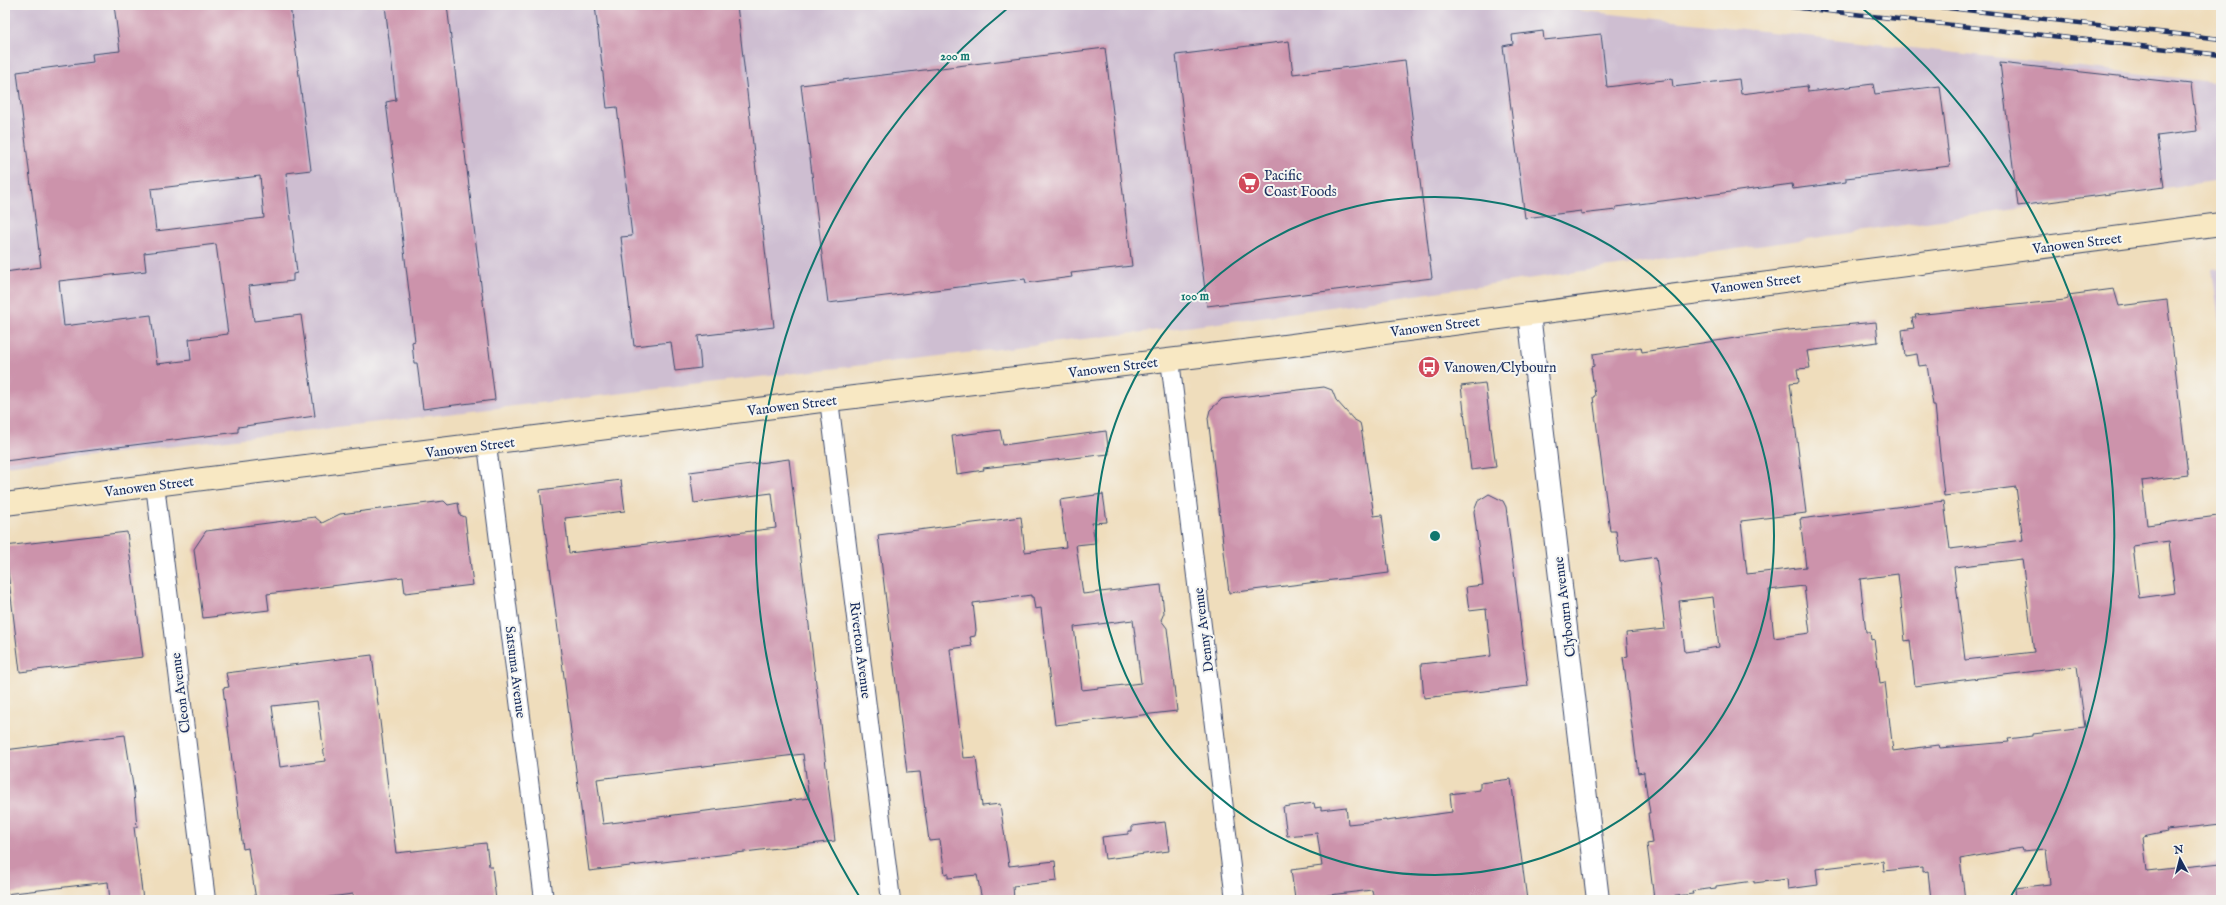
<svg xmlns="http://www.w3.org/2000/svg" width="2226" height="905" font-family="'IM FELL English',serif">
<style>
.industrial{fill:#cebed1}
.building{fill:#cc93ab;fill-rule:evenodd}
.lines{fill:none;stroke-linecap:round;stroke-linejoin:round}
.minor-casing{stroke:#3b496c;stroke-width:20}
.tertiary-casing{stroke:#3b496c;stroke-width:24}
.secondary-casing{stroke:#3b496c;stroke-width:24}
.minor{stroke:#fff;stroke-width:18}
.tertiary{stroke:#fff;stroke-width:22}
.secondary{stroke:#f8e8c3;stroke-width:22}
.rail-casing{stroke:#1b2f5e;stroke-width:4.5}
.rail{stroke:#f6f6f2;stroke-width:3;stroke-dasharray:9;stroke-linecap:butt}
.ring{fill:none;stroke:#0f766e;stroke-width:2}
.labels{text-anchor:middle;stroke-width:4;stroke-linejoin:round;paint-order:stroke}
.poi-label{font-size:14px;fill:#1b2f5e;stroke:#f6f6f2;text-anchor:start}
.street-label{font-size:14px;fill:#1b2f5e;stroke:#f6f6f2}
.centre{fill:#0f766e;stroke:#f6f6f2;stroke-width:2}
.ring-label{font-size:12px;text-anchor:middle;font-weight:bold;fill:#0f766e;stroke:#f6f6f2;stroke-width:4;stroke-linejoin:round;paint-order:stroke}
</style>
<rect width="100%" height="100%" fill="#f6f6f2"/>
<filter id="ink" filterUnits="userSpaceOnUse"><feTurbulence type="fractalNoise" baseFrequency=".025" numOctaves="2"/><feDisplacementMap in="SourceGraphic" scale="8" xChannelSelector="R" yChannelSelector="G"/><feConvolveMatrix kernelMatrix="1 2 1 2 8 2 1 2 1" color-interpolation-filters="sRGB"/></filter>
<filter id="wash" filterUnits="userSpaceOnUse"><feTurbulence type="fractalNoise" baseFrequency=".012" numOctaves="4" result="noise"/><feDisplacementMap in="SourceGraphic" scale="16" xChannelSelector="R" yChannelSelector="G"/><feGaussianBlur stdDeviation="0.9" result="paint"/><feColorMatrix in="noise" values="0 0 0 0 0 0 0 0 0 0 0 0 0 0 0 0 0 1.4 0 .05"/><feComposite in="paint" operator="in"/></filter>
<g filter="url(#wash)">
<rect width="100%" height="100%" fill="#efddbc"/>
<g class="industrial">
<polygon points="5,5 1532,5 2221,83 2221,180 1211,324 5,466"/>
<polygon points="2221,268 2221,335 2212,269"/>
</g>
<g id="blocks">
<g class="building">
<path d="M114,5h176l21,165 -25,3 11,100 -4,1v7l-44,5 5,35 47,-6 14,101 -77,11v5l-233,29v-189l36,-5 -24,-195 76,-10 -1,-8 28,-3zM260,176l4,42 -108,13 -5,-42zM216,244l12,90 -39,5 2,21 -34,4 -6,-49 -87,11 -5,-45 87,-10 -2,-18z"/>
<polygon points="385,5 447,5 495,400 423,409 417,363 414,363 412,342 415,341 386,102 396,100"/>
<polygon points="595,5 737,5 774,327 698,336 701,368 675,371 671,342 634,346 621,237 632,236 617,107 607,108"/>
<polygon points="1543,31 1544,40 1601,34 1607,87 1672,79 1673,87 1739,79 1741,94 1807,86 1808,92 1873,84 1875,94 1940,86 1950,166 1846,178 1846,182 1793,189 1792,184 1616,207 1616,210 1581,214 1581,211 1525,218 1503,46 1513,44 1512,35"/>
<polygon points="1289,41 1293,74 1405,60 1432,278 1207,306 1176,55"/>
<polygon points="1105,48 1132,266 1071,273 1072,277 1026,283 1025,279 828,303 801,85"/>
<polygon points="2000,63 2191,84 2197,131 2157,136 2164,187 2018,206"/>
<path d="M2114,289l5,17 48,-6 21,175 -46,6 5,44 71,-9 3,20v288l-55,6 1,2 -24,5 4,34 74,-8v37h-205l-1,-12 35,-4 -4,-35 -24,2 -1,-3 -61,11 5,41h-34l-3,-29 -6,1v-5l-38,4 -1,-10 -67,8 2,16 -30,4 -1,-10 -33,4v-2l-38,5v2l-24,3 1,3 -39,5 -7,-55 5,-1 -4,-30h2l-6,-39v-2l-6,1 -15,-116 5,-1 -2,-23 39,-4 -9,-72 -36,5 -4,-31h-6l-17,-134 2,-1 -4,-29 3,-1 -1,-12 48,-7 1,5 147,-22 87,-8 2,20 -71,9 3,17 -13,1 2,13 -9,1 16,130 -65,8 6,53 59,-7 -6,-48 144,-18 6,48 73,-9 -7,-53 -72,9 -9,-91h-2l-6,-40 -8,1 -2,-12 -12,2 -3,-26 12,-2 -2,-10h4l-1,-3 150,-15 3,-1v-4zM2169,541l6,52 -36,5 -6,-52zM2022,559l12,93 -69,8 -11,-93zM1898,574l7,67 5,-1 5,46 162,-20 8,62 -52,6v2l-25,3 1,3 -69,6 -1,-3 -46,6 -8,-69 -5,1 -6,-44 -3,1 -1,-8h-4l-6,-53zM1804,586l6,47 -36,5 -5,-48zM1713,597l6,50 -34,5 -6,-51z"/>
<polygon points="1485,383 1496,467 1471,470 1461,386"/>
<polygon points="1324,387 1332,390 1336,400 1353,419 1360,423 1361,427 1374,516 1382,515 1389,573 1229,593 1208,418 1210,410 1222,399"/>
<polygon points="1000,430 1003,445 1106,431 1109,454 983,468 984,470 957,474 952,436"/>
<path d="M789,459l46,382 -246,30 -49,-381 81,-10 4,31 -60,7 4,35 62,-7 145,-18 -4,-35 -78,10 -4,-31zM803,754l6,44 -206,26 -6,-45z"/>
<path d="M1103,494l4,28 -15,1 3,20 -19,2 7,49 78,-9 3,28 -3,7 6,8 10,83 -122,14 -14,-117 -6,1 -2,-12h-2v-2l-58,8 3,27 -1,6 -5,1 2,9 -22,3 13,109 13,-1 6,49 18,-2 9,62 46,-5 2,20 -44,5 1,14h-32l-5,-25 -29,3v-5l-3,1 -5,-34 -11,1 -9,-69 -13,1 -29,-238 143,-18 4,35 41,-5 -6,-47zM1133,620l8,63 -59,7 -8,-63z"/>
<polygon points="1489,494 1503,501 1506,507 1528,686 1424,698 1421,664 1491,656 1486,609 1469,611 1466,587 1483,585 1474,511 1478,501"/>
<polygon points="444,501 448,505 458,503 460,515 465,517 473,585 405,593 403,577 267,594 269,610 203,618 194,549 206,531 315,517 322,523 340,514"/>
<polygon points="127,532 143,657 20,672 5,546"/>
<path d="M372,655l24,198 90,-10 3,23h3l4,34h-142l-1,-6 -46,6h-51l-8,-52 -5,1 -20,-161 6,-1 -3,-14zM317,701l8,60 -45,6 -8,-61z"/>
<polygon points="125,735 134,792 137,827 134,827 143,900 110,900 108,882 5,894 5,750"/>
<polygon points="1511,779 1527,900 1374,900 1372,890 1295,899 1291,870 1322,866 1317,833 1287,836 1283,807 1314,803 1315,808 1321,807 1321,810 1346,807 1348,824 1386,820 1386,821 1452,812 1450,794 1480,790 1480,783"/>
<polygon points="1165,822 1169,851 1105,859 1102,837 1128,834 1128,831 1132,831 1132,826"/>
</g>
</g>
</g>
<g filter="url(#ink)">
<use href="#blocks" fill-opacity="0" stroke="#3b496c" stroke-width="1"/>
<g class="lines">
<g class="minor-casing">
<g id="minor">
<polyline points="1170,360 1235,900"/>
<polyline points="829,400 891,900"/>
<polyline points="487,445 544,900"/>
<polyline points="155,485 206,900"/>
</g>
</g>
<g class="tertiary-casing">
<polyline id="tertiary" points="1529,314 1598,900"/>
</g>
<g class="secondary-casing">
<polyline id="secondary" points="5,504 829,400 1277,347 2221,224"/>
</g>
<use href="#minor" class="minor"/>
<use href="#tertiary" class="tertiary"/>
<use href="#secondary" class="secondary"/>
<g class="rail-casing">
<g id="rail">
<polyline points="1774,5 2221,55"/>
<polyline points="1922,5 2221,39"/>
</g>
</g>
<use href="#rail" class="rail"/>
</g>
</g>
<g class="ring">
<circle cx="1435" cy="536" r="339"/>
<path d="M859 896A679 679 0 0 1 1008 8M1862 8A679 679 0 0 1 2011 896"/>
</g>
<defs>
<g id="supermarket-disc" transform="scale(1.15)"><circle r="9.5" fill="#d1495b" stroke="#f6f6f2"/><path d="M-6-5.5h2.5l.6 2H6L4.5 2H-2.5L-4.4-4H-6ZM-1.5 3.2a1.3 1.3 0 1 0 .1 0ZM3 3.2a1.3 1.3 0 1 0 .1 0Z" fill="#fff"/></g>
<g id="bus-disc" transform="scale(1.15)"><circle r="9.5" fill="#d1495b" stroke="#f6f6f2"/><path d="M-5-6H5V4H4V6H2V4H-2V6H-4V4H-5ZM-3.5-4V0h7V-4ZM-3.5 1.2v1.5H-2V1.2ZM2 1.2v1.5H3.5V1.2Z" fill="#fff"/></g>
</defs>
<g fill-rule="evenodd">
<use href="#supermarket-disc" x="1249" y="183"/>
<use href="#bus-disc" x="1429" y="367"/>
</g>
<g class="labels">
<g class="poi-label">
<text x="1264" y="180">Pacific<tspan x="1264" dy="16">Coast Foods</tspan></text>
<text x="1444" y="372">Vanowen/Clybourn</text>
</g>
<g class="street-label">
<text transform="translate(2077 243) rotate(-7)" y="5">Vanowen Street</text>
<text transform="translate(1756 283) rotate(-7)" y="5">Vanowen Street</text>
<text transform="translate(1435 326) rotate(-7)" y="5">Vanowen Street</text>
<text transform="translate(1113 367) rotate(-7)" y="5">Vanowen Street</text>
<text transform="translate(792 405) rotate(-7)" y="5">Vanowen Street</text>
<text transform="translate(470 447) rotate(-7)" y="5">Vanowen Street</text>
<text transform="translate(149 486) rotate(-7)" y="5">Vanowen Street</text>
<text transform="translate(1564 607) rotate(-97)" y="5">Clybourn Avenue</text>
<text transform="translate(1203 630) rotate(-97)" y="5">Denny Avenue</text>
<text transform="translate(861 650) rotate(83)" y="5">Riverton Avenue</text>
<text transform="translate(516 672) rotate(83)" y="5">Satsuma Avenue</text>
<text transform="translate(180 693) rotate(-97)" y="5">Cleon Avenue</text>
</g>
</g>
<circle cx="1435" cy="536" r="6" class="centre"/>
<g class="ring-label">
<text x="955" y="60">200 m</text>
<text x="1195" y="300">100 m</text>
</g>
<rect width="2226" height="905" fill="none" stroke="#f6f6f2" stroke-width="20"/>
<g transform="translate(2180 859) rotate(353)" stroke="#f6f6f2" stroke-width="3" paint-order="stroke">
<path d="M0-3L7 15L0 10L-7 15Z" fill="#1b2f5e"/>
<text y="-6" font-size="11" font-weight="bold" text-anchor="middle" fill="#1b2f5e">N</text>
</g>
</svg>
